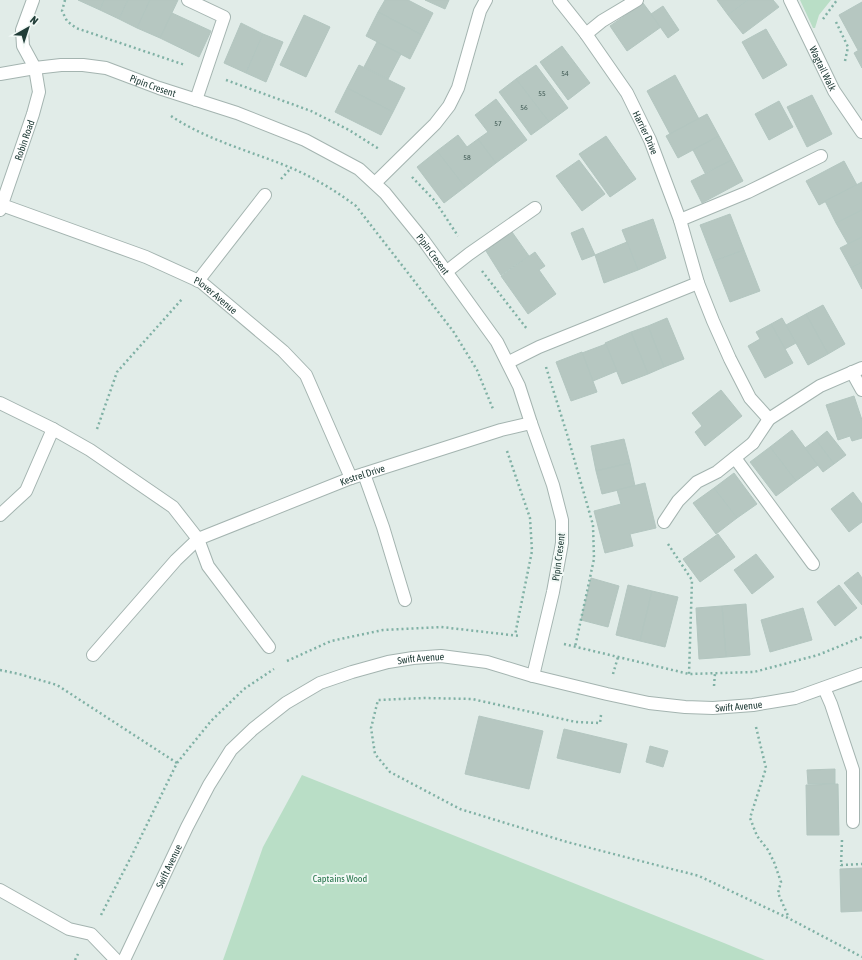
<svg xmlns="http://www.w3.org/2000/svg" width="862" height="960" font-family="'Asap Condensed',sans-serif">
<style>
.green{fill:#b9dec6}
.building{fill:#b6c7c1;stroke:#b3c6c0}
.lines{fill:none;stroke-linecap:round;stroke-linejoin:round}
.lane-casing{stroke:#a4b4b0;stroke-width:14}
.street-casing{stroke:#a4b4b0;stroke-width:14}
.path{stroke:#80b1a5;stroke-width:2.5;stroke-dasharray:2 3;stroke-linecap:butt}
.lane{stroke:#fff;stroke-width:12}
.street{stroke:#fff;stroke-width:12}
.labels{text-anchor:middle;stroke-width:4;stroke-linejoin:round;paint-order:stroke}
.number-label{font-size:8px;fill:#46605a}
.street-label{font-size:10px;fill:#213d38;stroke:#f2f9f6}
.park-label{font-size:10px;fill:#29764d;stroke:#f2f9f6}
</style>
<rect width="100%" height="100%" fill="#e1ece8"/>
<g class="green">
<polygon points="800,0 831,0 819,15 815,28 813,28"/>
<polygon points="302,775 724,943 765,960 223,960 263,847"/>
</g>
<g class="building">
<polygon points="78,0 104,0 100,10"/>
<polygon points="104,0 128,0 119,19 100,10"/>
<polygon points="128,0 150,0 137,28 119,19"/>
<polygon points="150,0 178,0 160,38 137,28"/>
<polygon points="385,0 408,0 433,13 422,35 378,12"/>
<polygon points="425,0 449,0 445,9"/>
<polygon points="717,0 748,0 728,15"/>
<polygon points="748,0 773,0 779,7 743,34 728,15"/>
<polygon points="862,2 862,48 858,50 839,15"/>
<polygon points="643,3 661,27 627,51 610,26"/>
<polygon points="663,6 679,30 668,38 651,14"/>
<polygon points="378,12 422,35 410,59 366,36"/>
<polygon points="172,13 211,31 199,57 160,38"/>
<polygon points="304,15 330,27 306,77 280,65"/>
<polygon points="241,23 263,34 246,73 224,63"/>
<polygon points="766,29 787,65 763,79 742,42"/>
<polygon points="263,34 283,42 266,82 246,73"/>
<polygon points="377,42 401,54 388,79 364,67"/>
<polygon points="562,46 590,83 568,100 540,62"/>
<polygon points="862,48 862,68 854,53"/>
<polygon points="359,65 405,88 393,112 347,88"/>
<polygon points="536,65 568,108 549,122 516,79"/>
<polygon points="675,75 699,119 670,134 647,91"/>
<polygon points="516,79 549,122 531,135 499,92"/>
<polygon points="347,88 393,112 381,135 335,112"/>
<polygon points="812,95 832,134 807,147 787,107"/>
<polygon points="496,99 527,140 496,163 478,139 488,132 475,115"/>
<polygon points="779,101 793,127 769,140 755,114"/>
<polygon points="707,114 719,136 678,158 666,136"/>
<polygon points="458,135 467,147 478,139 496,163 465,187 437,151"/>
<polygon points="606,136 636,179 610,197 579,154"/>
<polygon points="719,136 732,160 705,173 693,150"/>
<polygon points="437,151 465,187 444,203 417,167"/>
<polygon points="579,160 605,194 582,211 556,176"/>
<polygon points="732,160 743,181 702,203 691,181"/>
<polygon points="844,161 857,185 819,205 806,181"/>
<polygon points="862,182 862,210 836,223 825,201"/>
<polygon points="862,210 862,237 848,244 836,223"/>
<polygon points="730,214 744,250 714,261 700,225"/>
<polygon points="653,219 666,258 638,270 622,230"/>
<polygon points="583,228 595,255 582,260 571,233"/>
<polygon points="512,232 529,256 501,275 486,251"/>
<polygon points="862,237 862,262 851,268 840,248"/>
<polygon points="627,242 638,270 604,283 595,255"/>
<polygon points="744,250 760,291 730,302 714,261"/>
<polygon points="535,252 545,266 539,270 556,294 528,314 501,276"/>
<polygon points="862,262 862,289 851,268"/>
<polygon points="823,305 845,344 828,354 806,314"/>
<polygon points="806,314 828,354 808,365 786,325"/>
<polygon points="667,318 684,359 664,367 648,326"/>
<polygon points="782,318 796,343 785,349 771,324"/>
<polygon points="771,324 793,363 765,378 748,346 760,339 756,332"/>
<polygon points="648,326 664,367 648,374 631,332"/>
<polygon points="631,332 648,374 622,384 605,343"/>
<polygon points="606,344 617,371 593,381 582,353"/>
<polygon points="582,352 597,392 571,401 556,362"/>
<polygon points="721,390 742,416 705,446 695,432 702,426 692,413"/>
<polygon points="854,396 862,420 862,438 852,441 850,436 838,440 826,405"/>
<polygon points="792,430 818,465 796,481 770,447"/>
<polygon points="827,431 846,455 834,464 816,440"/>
<polygon points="624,439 630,463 596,471 591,446"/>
<polygon points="816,440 834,464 823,472 805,448"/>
<polygon points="770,447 796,481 776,496 750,462"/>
<polygon points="630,463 635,486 602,494 596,471"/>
<polygon points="734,473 757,504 737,518 714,488"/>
<polygon points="645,483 656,528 630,534 633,546 605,553 594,511 621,504 617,490"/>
<polygon points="714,488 737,518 716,534 693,503"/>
<polygon points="853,492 862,504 862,522 849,532 831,509"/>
<polygon points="718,534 735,557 700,582 683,559"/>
<polygon points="756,554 774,577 752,594 734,570"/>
<polygon points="858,572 862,578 862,605 844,583"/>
<polygon points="591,578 619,586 608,627 581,620"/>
<polygon points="628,585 652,591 640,641 616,635"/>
<polygon points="839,585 857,608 835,626 817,602"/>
<polygon points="652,591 678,597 665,647 640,641"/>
<polygon points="746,604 750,655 726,657 722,606"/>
<polygon points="722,606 726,657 699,659 696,608"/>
<polygon points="803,608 812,640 770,652 761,620"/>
<polygon points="479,716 543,731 529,789 465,774"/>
<polygon points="564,729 627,744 620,773 557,758"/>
<polygon points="650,746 668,751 663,767 646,762"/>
<polygon points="835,769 835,784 808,784 807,770"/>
<polygon points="838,784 839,835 807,835 806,785"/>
<polygon points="862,868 862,911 841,912 840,869"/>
</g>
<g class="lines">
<g class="lane-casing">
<g id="lane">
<polyline points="188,0 224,17 196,100"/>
<polyline points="680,220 748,192 821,156"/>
<polyline points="446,272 469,254 535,208"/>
<polyline points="198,281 265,195"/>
<polyline points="735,458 813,564"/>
<polyline points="364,474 383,527 405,600"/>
<polyline points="664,522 678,501 697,482 717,472 753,443"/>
<polyline points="198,539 208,566 269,647"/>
<polyline points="824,688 831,704 853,770 853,822"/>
<polyline points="0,890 69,929 91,934 116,960"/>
</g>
</g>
<g class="street-casing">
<g id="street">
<path id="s1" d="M559,0l27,34 41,59 23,47 30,80 18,63 15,38 17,38 20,39 19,21"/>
<path id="s2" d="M790,0l44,91 28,41"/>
<polyline points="586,34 602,21 637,0"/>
<path id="s3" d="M0,74l35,-6 26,-3h22l23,3 53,20 78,25 68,27 54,29 26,24 39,48 73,101 22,44 12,37 22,62 9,35v23l-9,49 -20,84"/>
<polyline points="375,183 435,124 449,106 458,88 480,11 486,0"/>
<path id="s4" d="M2,205l144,52 55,25 82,69 23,24 45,103"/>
<path id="s5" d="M0,210l33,-96 6,-22 -4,-24 -12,-22 -1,-16 11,-30"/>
<polyline points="509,362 539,347 698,283"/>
<polyline points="852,372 862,390"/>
<polyline points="0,403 53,429 90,450 173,507 198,539"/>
<polyline points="753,443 769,419 820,386 862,368"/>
<polyline points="0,515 26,491 53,429"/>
<path id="s6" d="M93,655l83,-95 22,-21 153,-61 150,-48 30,-7"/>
<path id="s7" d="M124,960l63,-133 22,-42 22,-35 22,-21 33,-26 34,-20 32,-11 36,-10 25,-4 28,-2 46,6 46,14 74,18 42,9 36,4 28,1 40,-3 42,-7 67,-24"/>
</g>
</g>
<g class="path">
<polyline points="65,0 62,11 67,21 76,28 185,65"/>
<polyline points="823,19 837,0"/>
<polyline points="836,22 848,47 845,61"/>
<polyline points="226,80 311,111 349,130 379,149"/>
<path d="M171,116c36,24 79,35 118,51 24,10 47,24 67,39l97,125 24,39 16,39"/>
<polyline points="412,177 435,201 458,236"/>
<polyline points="281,179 291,168"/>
<polyline points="482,271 527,329"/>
<polyline points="546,367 567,434 593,525 594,559 575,647"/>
<polyline points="97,429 117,372 183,298"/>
<polyline points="507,451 530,518 532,551 515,635"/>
<polyline points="668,544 692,580 689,674"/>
<polyline points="564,644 689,674 754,672 818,655 862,637"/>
<polyline points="287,661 331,641 383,630 441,627 520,636"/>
<polyline points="0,670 19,674 57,685 177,763"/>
<polyline points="613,674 618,657"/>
<polyline points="714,686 715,673"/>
<polyline points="601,715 600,723 576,722 472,699 424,698 378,700 371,728 375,754 390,772 460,809 567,842 699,876 790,919 862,957"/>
<polyline points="756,727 766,768 750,818 757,836 768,850 774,862 781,882 778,893 789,918"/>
<polyline points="842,840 841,865 862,864"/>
<polyline points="101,915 131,857 177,763 211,721 244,689 274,669"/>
<polyline points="75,960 78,954"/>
</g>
<use href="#lane" class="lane"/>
<use href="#street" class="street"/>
</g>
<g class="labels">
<g class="number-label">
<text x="565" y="76">54</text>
<text x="542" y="96">55</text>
<text x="524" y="110">56</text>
<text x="498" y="126">57</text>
<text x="467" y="160">58</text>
</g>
<g class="street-label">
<text dy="4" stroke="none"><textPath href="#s2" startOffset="76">Wagtail Walk</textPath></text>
<text dy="4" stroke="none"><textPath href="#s3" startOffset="157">Pipin Cresent</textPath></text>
<text dy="4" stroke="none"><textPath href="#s1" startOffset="159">Harrier Drive</textPath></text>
<text dy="4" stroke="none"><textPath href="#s5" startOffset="74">Robin Road</textPath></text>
<text dy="4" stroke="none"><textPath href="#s3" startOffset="493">Pipin Cresent</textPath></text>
<text dy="4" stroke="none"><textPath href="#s4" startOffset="233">Plover Avenue</textPath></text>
<text dy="4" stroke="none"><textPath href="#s6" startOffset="333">Kestrel Drive</textPath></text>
<text transform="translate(558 557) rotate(-83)" y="4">Pipin Cresent</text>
<text dy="4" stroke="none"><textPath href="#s7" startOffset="452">Swift Avenue</textPath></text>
<text dy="4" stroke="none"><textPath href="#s7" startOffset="776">Swift Avenue</textPath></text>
<text dy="4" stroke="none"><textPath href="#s7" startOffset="104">Swift Avenue</textPath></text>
</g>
<g class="park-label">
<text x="340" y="882">Captains Wood</text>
</g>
</g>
<g transform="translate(28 28) rotate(39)" stroke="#f2f9f6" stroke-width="3" paint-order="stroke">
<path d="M0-3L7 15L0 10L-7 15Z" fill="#213d38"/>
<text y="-6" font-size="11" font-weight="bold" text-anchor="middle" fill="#213d38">N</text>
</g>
</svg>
